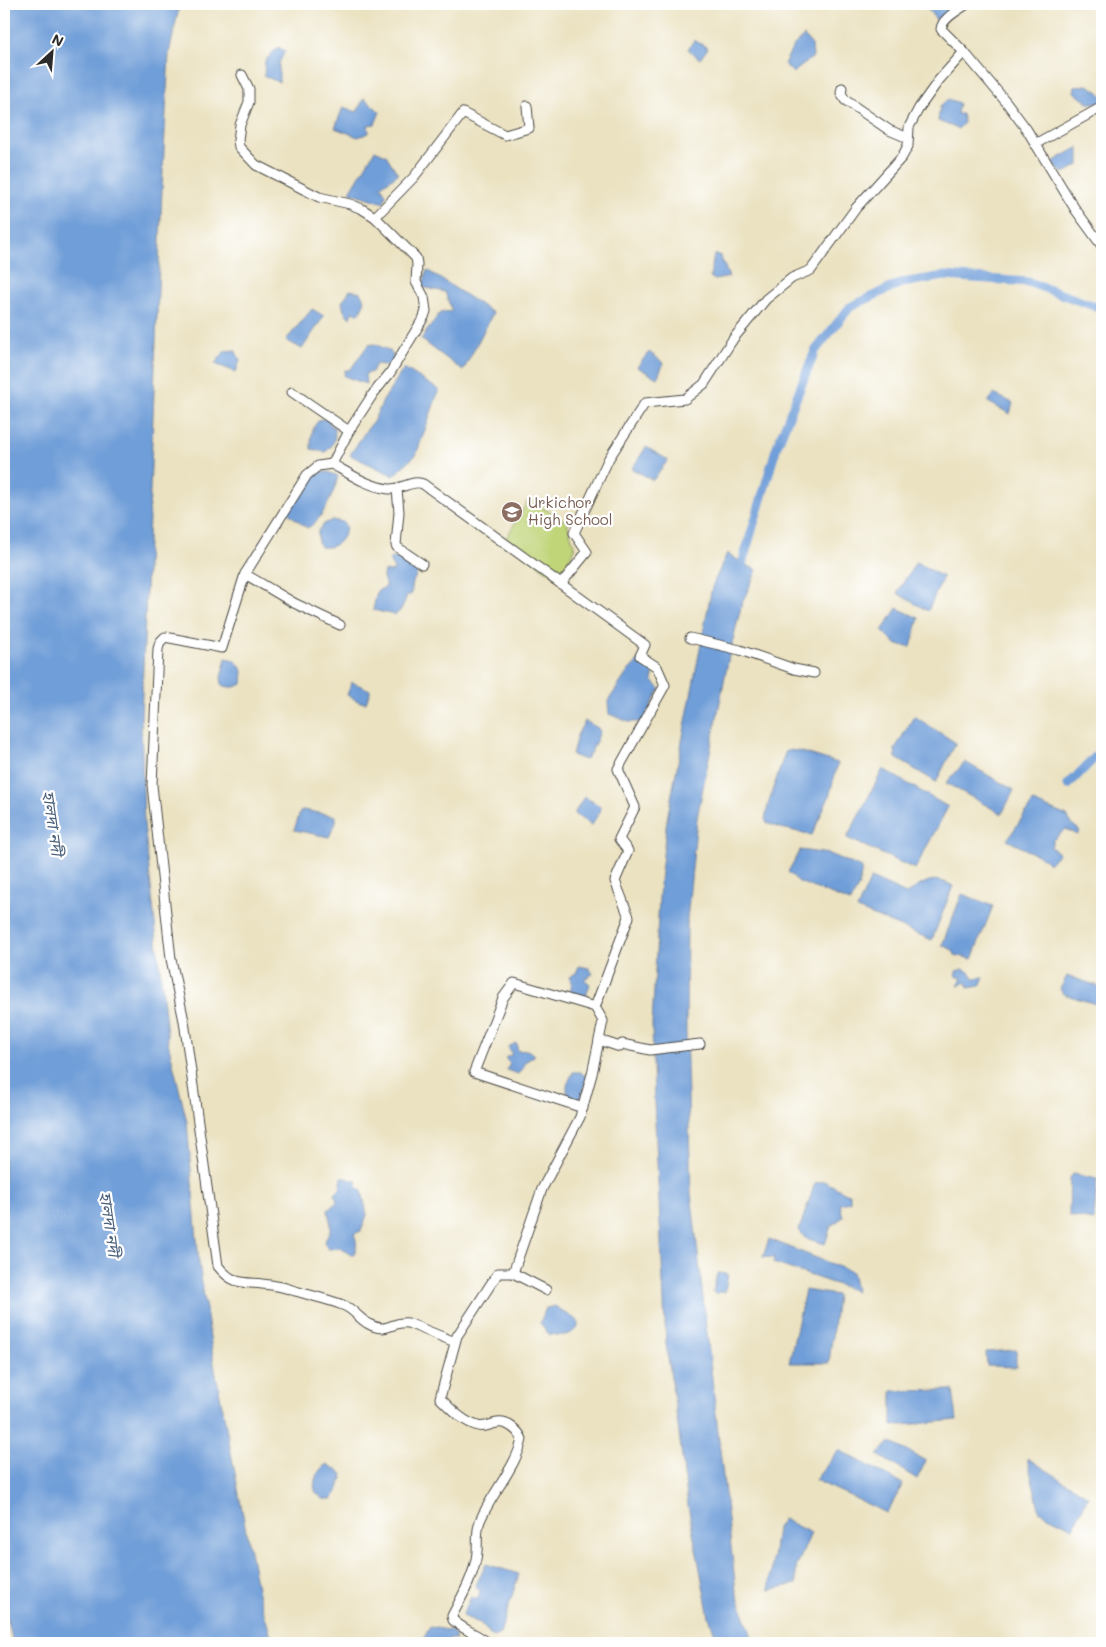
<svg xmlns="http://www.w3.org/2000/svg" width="1106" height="1647" font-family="Mali,'Noto Sans Bengali',sans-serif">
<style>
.green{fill:#c0d478;stroke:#768052}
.water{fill:#6f9ed8;stroke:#4d6482}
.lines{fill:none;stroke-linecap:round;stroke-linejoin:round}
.canal{stroke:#6f9ed8;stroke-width:9}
.minor-casing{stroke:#484642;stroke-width:11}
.minor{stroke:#fff;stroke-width:9}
.labels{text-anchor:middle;stroke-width:4.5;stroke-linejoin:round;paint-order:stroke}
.education-label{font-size:15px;fill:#785e54;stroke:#fff;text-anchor:start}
.water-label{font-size:16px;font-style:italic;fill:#4a5f79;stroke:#fff}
</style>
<rect width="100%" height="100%" fill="#fff"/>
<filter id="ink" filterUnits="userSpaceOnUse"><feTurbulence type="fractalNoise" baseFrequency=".02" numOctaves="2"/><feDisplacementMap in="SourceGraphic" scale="10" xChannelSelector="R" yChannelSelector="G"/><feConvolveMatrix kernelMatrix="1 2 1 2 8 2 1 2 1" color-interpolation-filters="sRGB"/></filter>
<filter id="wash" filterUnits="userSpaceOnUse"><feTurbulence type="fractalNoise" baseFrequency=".0096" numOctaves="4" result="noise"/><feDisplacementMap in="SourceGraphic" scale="20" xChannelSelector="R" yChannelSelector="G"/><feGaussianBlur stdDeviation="1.12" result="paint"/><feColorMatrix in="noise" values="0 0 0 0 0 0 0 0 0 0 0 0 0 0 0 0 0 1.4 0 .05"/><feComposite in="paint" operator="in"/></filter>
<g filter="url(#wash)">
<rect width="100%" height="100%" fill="#ebe2c1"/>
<polygon class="green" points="529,499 567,522 575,549 557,578 505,540"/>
<g class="water">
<polygon points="4,4 180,4 169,53 162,190 141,718 144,823 168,1042 187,1122 199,1263 214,1364 258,1593 273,1643 13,1643 4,1604"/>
<polygon points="924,4 960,4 936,20"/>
<polygon points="804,36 812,45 813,57 793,73 784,64 794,45"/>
<polygon points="694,40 708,48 700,59 688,49"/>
<polygon points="278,47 285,51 279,63 279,82 264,76 265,61"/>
<polygon points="1088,85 1099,92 1102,96 1101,103 1088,103 1074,92 1075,86"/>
<polygon points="364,98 380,112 375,124 368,125 369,133 358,137 335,128 343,107 357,112"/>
<polygon points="948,99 959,103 957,114 962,114 964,123 958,129 938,121 940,106"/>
<polygon points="1079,147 1079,165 1064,173 1055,168 1054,161"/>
<polygon points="375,150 386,155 398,174 381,186 386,194 384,203 350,192"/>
<polygon points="714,255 720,255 729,277 715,280 710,277"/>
<polygon points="427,270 493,313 463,371 421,339 440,313 452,311 445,292 422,287"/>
<polygon points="350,290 360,292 365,301 359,314 352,312 350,318 344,311 342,302"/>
<polygon points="312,309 324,316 302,349 286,340"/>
<polygon points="375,344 390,351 394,358 390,366 376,364 372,372 365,374 366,384 344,376 345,370 350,370 368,345"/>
<polygon points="235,350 240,360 236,372 215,364 225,351"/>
<polygon points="649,352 664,363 657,378 637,367"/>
<polygon points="404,368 439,390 416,455 401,468 394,476 350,455 365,432 373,422 383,401"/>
<polygon points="994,394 1013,403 1010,414 988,402"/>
<path d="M321,419l8,1 1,5 4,2c3,10 -1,20 -9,25l-14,-3c0,-10 0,-24 10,-30z"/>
<polygon points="646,447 668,460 653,480 632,469"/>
<path d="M317,472h11l10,4c-3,15 -16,46 -31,52l-20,-16z"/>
<path d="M332,520l11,2 3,5c-2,13 -11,22 -25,20l-3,-5v-11l6,-7z"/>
<polygon points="727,553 742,563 757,570 742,603 729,656 697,818 687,920 686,1030 691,1192 736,1591 754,1643 718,1643 709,1617 688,1506 679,1433 666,1344 654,1101 652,1024 660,881 667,819 712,587"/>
<path d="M391,558l12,1 8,5h7l2,4 -7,14 -2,13h-4c-3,8 -4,15 -12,20l-22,-5 4,-19 9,-4 -3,-10 1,-6 8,1 2,-3 -5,-8z"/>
<polygon points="916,562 943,577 928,611 897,593"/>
<polygon points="897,608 919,618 911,647 897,645 882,631"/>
<path d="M226,658l9,2 8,11 -1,13c-6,4 -13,4 -20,1l-1,-8z"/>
<polygon points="639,660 654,673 652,680 660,689 642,722 629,722 609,714 608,701 629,670"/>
<polygon points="352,682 370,690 370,692 366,703 360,702 347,695"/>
<polygon points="914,716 956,743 936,782 896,758 895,749"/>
<polygon points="585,721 598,728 600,732 591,752 585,760 572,755 577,735"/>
<polygon points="786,750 799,751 838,763 829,797 812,835 781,828 767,823 765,819 769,801"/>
<polygon points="965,762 1014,790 1002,814 946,783"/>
<polygon points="883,769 948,807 915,869 847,838"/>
<polygon points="584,797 597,804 601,808 600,812 591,825 574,814"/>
<polygon points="1033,802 1067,816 1072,824 1080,831 1078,835 1066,829 1053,840 1051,847 1059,853 1049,864 1043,858 1007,840"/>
<polygon points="303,810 336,816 336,822 329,837 294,830 300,812"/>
<polygon points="800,850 829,854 862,868 859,886 850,902 799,882 788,872"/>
<path d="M871,878l35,16c19,-11 25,-20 47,-8l-21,54 -75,-31z"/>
<polygon points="962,894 993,906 972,959 955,955 953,950 942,945"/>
<polygon points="579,966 589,968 593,974 584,979 590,984 585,999 570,992 572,982 569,977 576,973"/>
<polygon points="963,969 969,972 974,978 984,977 980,986 968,988 967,982 958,986 962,977 956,977 956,971"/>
<polygon points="1067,976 1102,987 1102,995 1099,1005 1063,994 1060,989"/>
<polygon points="516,1043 518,1051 527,1050 535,1055 524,1063 523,1069 518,1074 506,1070 510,1064 505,1058 512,1054 508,1047"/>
<polygon points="573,1072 580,1072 587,1077 582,1097 578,1103 567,1099 567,1085"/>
<polygon points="1073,1174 1097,1179 1094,1220 1069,1216 1070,1178"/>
<path d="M342,1177l14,4 1,6 5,4 5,24 -6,16 -7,3c3,7 4,14 -1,21l-13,-7 -12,1c-7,-10 2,-13 3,-23 0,-4 -3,-11 -3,-16l9,-8 -2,-8 5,-5z"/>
<polygon points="824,1181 850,1195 850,1202 840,1204 843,1217 831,1226 825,1244 805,1238 799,1230 815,1183"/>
<polygon points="769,1239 852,1272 856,1291 773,1263 774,1258 763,1257"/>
<polygon points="717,1273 728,1274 725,1292 719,1292 717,1294 713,1292"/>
<polygon points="805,1290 837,1295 829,1363 789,1363"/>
<path d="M555,1306l23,15v6c-9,10 -16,9 -29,7l-9,-11 6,-15z"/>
<polygon points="1016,1350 1016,1367 987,1366 986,1352"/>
<polygon points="953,1390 957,1420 892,1426 892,1391"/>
<polygon points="890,1442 926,1461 917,1479 878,1455"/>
<polygon points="839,1450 903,1484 887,1513 815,1480"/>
<polygon points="1027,1458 1088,1496 1073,1528 1040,1512"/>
<path d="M327,1464l16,10 -4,15 -7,10h-9c-3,-3 -7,-5 -8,-9 -3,-9 4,-22 12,-26z"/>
<polygon points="783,1519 811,1533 796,1568 796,1584 769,1590 777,1528"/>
<polygon points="486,1564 519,1574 500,1634 493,1637 480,1623 462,1616 471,1597 478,1599 480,1590 475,1587"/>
<polygon points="430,1627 453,1631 456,1639 449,1639 447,1643 421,1643"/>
</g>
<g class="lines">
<g class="canal">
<polyline points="739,574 777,446 815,351 850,307 901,283 945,276 1028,282 1102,309"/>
<polyline points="1068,785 1102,750"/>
</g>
</g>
</g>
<g filter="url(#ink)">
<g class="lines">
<g class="minor-casing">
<g id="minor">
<path d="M964,52l-23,-23c1,-11 18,-19 26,-25"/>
<polyline points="242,75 249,89 249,102 240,125 238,140 239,147 256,165 319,197 350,204 362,209 375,217"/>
<polyline points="842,88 841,93 845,100 889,130 908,138"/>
<polyline points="1035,144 1102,107"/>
<polyline points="292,392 349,431"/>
<polyline points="332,464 318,466 307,475 245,574 294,603 340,625"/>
<polyline points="397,489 399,512 396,545 397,547 422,564"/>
<path d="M245,574l-23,74 -57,-11 -5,5 -2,7 -6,136 19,174 13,62 34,245c14,18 23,16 44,18 11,1 23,3 33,7 14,4 41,10 52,16 12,7 18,20 35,21 9,0 15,-7 26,-5l47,19"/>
<polyline points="561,584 587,552 574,533 609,458 645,403 685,399 704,384 733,339 766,299 792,278 811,270 856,208 902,157 908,146 909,127 919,108 939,80 964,52 1007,103 1027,130 1075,209 1102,246"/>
<polyline points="690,638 740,650 794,669 814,673"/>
<polyline points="599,1040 620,1047 622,1044 650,1050 700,1044"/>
<polyline points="583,1108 474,1072 503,998 514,983 595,1007"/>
<polyline points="513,1273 546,1290"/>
<path d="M488,1643c-10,-9 -25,-13 -35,-23l-1,-4c9,-18 20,-36 24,-57 3,-13 -1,-25 4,-38 10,-25 38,-57 42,-82 -4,-9 -15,-18 -25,-16 -7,1 -11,5 -19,3 -15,-4 -27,-17 -38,-28l17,-62 41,-63h15l29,-84 38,-72 12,-43 11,-53 -8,-14 34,-90 -14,-36 13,-30 -9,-12 16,-32 -17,-38 47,-84 -8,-18 -17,-11 5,-11 -222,-161c-10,-5 -22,6 -34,5 -20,-2 -39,-15 -57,-25l17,-33 24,-37 17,-21 34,-56 2,-6 -2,-14 -8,-15 1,-18 -1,-6 -41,-41 39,-40 49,-64 42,22 24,-7 -2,-22"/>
</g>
</g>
<use href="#minor" class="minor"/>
</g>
</g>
<defs>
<g id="school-disc" transform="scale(1.125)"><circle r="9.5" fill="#8d6e63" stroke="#fff"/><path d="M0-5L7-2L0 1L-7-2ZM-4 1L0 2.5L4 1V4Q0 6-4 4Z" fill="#fff"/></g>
</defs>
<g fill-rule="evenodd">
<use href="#school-disc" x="512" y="512"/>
</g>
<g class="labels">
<g class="education-label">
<text x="528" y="508">Urkichor<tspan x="528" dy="17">High School</tspan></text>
</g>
<g class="water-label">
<text transform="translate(53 823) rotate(82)" y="6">হালদা নদী</text>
<text transform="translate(110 1224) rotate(82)" y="6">হালদা নদী</text>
</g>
</g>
<rect width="1106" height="1647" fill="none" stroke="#fff" stroke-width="20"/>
<g transform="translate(52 52) rotate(26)" stroke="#ffffff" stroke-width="4" paint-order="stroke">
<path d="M0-4L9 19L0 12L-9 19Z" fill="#2b2b2b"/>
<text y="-8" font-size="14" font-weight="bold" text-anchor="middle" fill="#2b2b2b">N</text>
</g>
</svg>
